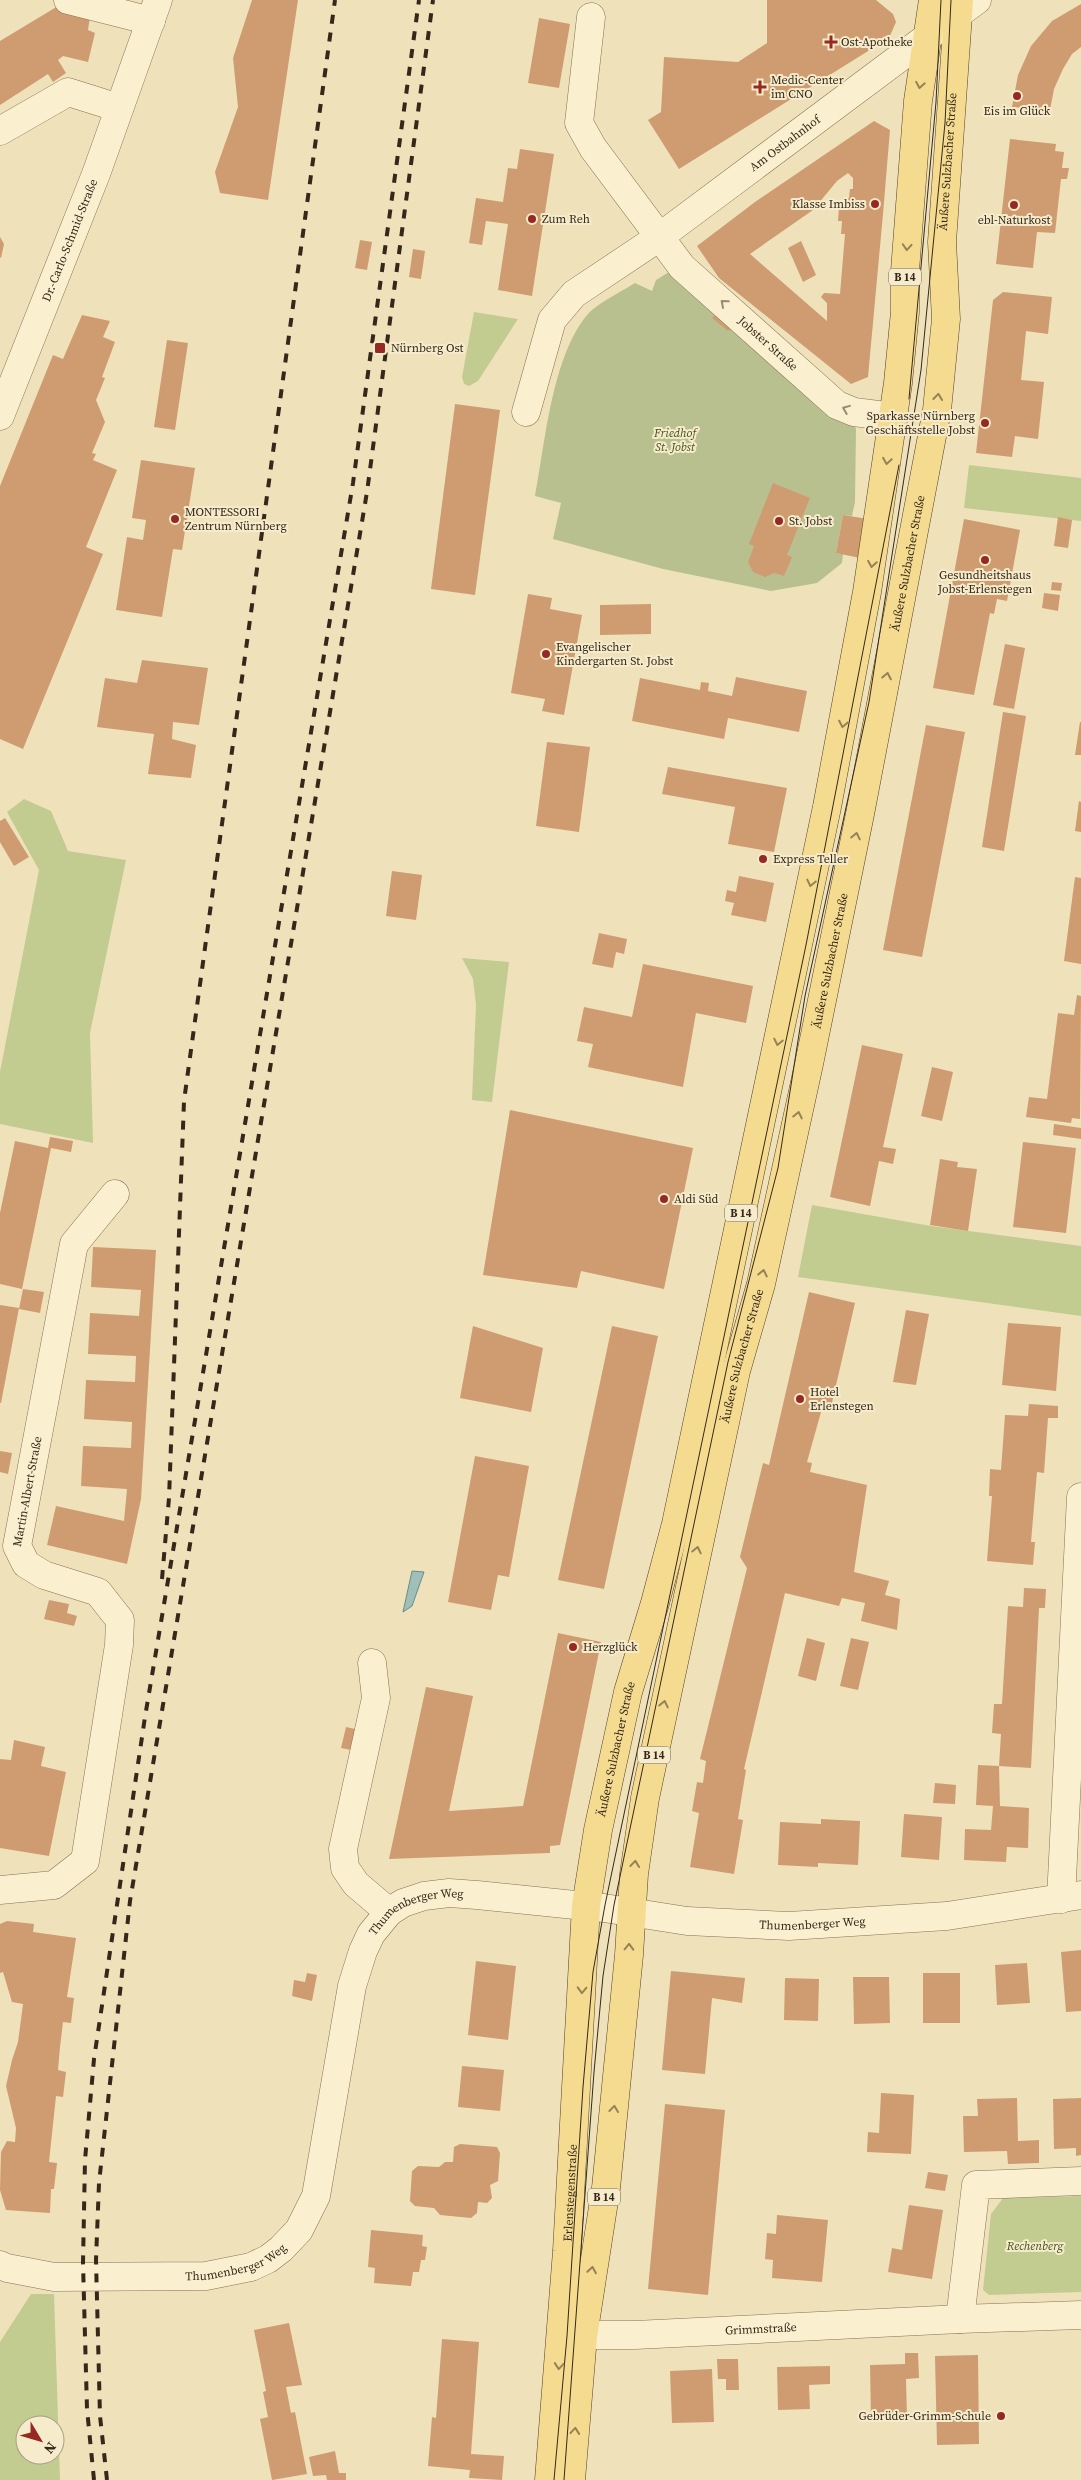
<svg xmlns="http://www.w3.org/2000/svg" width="1081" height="2480" font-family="'Source Serif 4',serif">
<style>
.green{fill:#c2cc90;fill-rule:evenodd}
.cemetery{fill:#b8c090}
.water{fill:#a0bfb8;stroke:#678d85}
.building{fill:#ce9c70;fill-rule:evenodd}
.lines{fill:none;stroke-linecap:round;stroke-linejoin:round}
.street-casing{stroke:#867255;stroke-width:29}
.primary-casing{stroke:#533f2a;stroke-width:29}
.street{stroke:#faefce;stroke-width:28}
.primary{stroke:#f5db90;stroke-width:28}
.tram{stroke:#35281a;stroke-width:1}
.rail{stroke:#35281a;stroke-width:4;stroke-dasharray:9 9;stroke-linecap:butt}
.oneway{stroke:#958255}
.oneway2{stroke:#988c74}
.poi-dot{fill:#972923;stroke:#f6eccb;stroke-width:2}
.labels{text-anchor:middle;stroke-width:4;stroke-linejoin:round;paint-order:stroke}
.shield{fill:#f6eccb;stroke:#6f634f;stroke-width:1}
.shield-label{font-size:11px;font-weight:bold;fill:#35281a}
.poi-label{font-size:12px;fill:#35281a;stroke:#f6eccb;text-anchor:start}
.street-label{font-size:12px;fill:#35281a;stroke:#f6eccb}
.park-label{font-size:12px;font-style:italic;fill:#435220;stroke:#f6eccb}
</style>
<rect width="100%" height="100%" fill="#efe2bb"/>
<g class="green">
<polygon points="474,312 518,319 478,381 469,386 464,384 462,377"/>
<polygon points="969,465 1081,478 1081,521 964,508"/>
<polygon points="24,799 51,811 68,851 126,860 90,1033 93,1143 0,1124 0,1072 39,870 7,812"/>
<polygon points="462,958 509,962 492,1102 472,1100 476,1005 473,979"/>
<polygon points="812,1205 931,1226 1081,1246 1081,1316 798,1277"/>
<polygon points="1081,2196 1081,2292 989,2295 983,2290 991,2214 1003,2198"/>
<path d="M31,2294h23l6,186h-60v-138zM25,2425h30v30h-30z"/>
</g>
<path class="cemetery" d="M669,272l51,37 136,119 -1,74 -3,14 -9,-1 -7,38 7,1 -1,9 -25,20 -46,8 -108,-22 -110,-30 8,-36 -26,-7c10,-52 17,-141 53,-182 10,-11 34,-23 47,-31l17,8 4,-11z"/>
<polygon class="water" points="412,1571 424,1572 412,1606 403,1612"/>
<g class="building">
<polygon points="252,0 298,0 268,200 220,193 215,172 238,107 233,58"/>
<polygon points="767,0 876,0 893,14 896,22 889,38 679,169 648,120 661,112 664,57 738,62 767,43"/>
<polygon points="63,3 90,17 88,30 95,33 88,62 63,56 58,60 66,73 53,82 48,74 0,105 0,41"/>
<polygon points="1081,4 1081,47 1072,54 1063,69 1054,89 1050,110 1012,107 1018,75 1031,46 1052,21"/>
<polygon points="539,18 570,24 559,88 528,83"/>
<path d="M874,121l16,9 -7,84 -15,163 -17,7 -132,-106 -22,-32 58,-44zM848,173l5,5v11h-3l-1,9h-5v9l-5,-1 -1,15h4l-1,13h4l-5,60 -16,-1 -3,4 6,6v18l-77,-67 63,-44 24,-29z"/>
<polygon points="1010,139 1056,144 1055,151 1064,152 1062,168 1069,168 1067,179 1061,179 1055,233 1037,232 1033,268 996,264"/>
<polygon points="520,149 554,154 532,296 498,290 508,224 486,221 482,245 469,243 476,198 503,202 508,168 517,169"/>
<polygon points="0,237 4,244 1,258 0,257"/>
<polygon points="360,240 372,242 367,270 355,268"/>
<polygon points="801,241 816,275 803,282 788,248"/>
<polygon points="413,249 425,251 421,279 409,277"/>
<polygon points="1003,292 1052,297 1048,334 1026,331 1023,362 1021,380 1044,382 1038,439 1015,436 1012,457 976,453 993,300"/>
<polygon points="720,309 736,323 728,331 712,318"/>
<polygon points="82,315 110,321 103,337 115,342 102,377 105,378 96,400 105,422 92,453 96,454 93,460 117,470 86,547 103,554 23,749 0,739 0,486 53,355 63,359"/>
<polygon points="167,340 188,343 175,430 154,427"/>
<polygon points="455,404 500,410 475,595 431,589"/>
<polygon points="141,460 195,468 182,550 173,549 162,617 116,610 127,537 143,540 146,520 132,518"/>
<polygon points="773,483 810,498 787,555 792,557 784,576 774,573 765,577 753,572 748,562 754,546 749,544"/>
<polygon points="843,515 868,519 860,558 836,553"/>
<polygon points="1058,517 1072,520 1068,548 1054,546"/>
<polygon points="964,519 1020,530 1007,601 997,599 994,614 990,613 974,695 933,688"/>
<polygon points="1052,582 1062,583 1061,591 1051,590"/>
<polygon points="1044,593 1060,595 1058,611 1042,608"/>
<polygon points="528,594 552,598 550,609 582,615 564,715 542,711 545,699 511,693"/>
<polygon points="651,604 651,634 600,635 600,605"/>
<polygon points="1005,644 1025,648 1014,709 993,705"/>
<polygon points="142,660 208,668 199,725 173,722 172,739 196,745 191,778 148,774 154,734 97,727 105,678 137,683"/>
<polygon points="736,677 807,691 799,732 728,718 724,739 632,721 640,678 700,690 701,682 709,683 708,691 732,696"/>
<polygon points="1003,712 1026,716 1004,851 982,847"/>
<polygon points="1080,722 1081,722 1081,755 1075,755"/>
<polygon points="926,725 965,732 922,957 883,950"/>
<polygon points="547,742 590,747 579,832 536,826"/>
<polygon points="668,767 787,788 774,852 728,844 735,807 662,794"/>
<polygon points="1079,801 1081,802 1081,832 1075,831"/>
<polygon points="5,818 29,857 14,866 0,842 0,821"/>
<polygon points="392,871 422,875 416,920 386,916"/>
<polygon points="739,876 774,883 766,922 731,915 734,903 725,901 727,890 736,892"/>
<polygon points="1075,877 1081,878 1081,964 1064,961"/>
<polygon points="599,933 627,939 624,954 616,952 613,968 592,964"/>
<polygon points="643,964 753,986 746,1023 696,1013 683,1087 588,1067 593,1044 577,1041 584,1007 632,1017"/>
<polygon points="1077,995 1081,996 1080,1119 1072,1118 1071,1123 1026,1117 1029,1097 1047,1099 1058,1013 1074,1015"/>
<polygon points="862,1045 903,1054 883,1147 896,1149 893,1164 879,1161 870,1206 830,1197"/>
<polygon points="932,1067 953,1072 942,1121 921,1116"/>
<polygon points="510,1110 693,1148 664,1289 581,1271 577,1288 483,1275"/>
<polygon points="1054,1124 1081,1128 1081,1139 1053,1135"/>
<polygon points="50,1137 73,1141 71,1152 51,1148 22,1289 0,1284 0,1213 15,1141 48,1148"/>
<polygon points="1023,1142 1076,1148 1066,1233 1013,1227"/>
<polygon points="940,1159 958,1162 957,1167 977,1169 968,1231 930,1225"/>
<polygon points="93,1247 156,1250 141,1499 127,1564 47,1545 56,1506 124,1521 127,1489 81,1486 83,1446 131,1448 132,1422 84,1419 86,1380 135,1382 136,1356 88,1354 90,1313 139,1316 141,1290 91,1287"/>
<polygon points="23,1289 44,1292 40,1313 19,1309"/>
<polygon points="809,1292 855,1303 831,1407 823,1405 807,1462 812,1463 810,1472 867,1485 854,1572 889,1581 885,1595 900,1599 897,1630 861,1621 865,1603 842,1598 839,1606 785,1593 744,1769 746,1770 738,1819 743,1820 734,1874 690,1867 699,1813 692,1811 697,1782 703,1783 706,1761 700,1759 747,1568 740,1557 763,1463 769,1465"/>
<polygon points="0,1305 19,1308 1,1403 0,1403"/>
<polygon points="906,1310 929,1314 916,1385 893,1382"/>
<polygon points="1008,1323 1061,1327 1056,1391 1002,1385"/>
<polygon points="473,1326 543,1348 531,1412 460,1398"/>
<polygon points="612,1326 658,1336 604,1589 558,1580"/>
<polygon points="1029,1404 1058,1406 1058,1418 1048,1418 1044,1473 1037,1472 1031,1542 1035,1542 1033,1565 987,1561 992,1496 989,1496 990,1469 1001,1470 1005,1415 1028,1416"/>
<polygon points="0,1451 12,1453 8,1474 0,1472"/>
<polygon points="475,1456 529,1466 509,1577 498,1575 491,1610 448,1602"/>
<polygon points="1024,1588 1046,1589 1045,1608 1039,1608 1031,1768 999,1766 1001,1734 992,1733 994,1704 1002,1704 1008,1606 1023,1607"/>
<polygon points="49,1600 69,1604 67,1613 77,1616 74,1626 44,1619"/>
<polygon points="558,1633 601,1642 560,1845 550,1846 550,1853 389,1859 426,1687 473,1696 449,1811 523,1806"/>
<polygon points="807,1638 825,1643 816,1681 798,1676"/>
<polygon points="851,1638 869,1642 858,1690 840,1686"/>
<polygon points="346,1727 355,1729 351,1750 341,1748"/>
<polygon points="14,1740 45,1747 41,1766 66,1772 49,1856 0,1848 0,1759 11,1760"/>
<polygon points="978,1765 999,1766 1000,1806 1029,1808 1028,1848 1007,1847 1006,1862 964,1860 965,1829 991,1830 993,1806 976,1805"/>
<polygon points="935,1783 956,1785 955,1804 933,1803"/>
<polygon points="904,1814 942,1817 939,1860 901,1857"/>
<polygon points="821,1819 860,1821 858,1865 818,1863 818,1867 778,1865 780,1822 821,1824"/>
<polygon points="7,1921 34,1924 33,1932 76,1938 67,1997 74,1998 71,2023 63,2022 60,2047 58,2070 66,2072 63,2097 56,2096 49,2162 57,2163 54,2189 51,2189 50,2213 6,2210 0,2190 1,2152 7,2141 15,2142 16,2128 6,2086 12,2060 18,2042 23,2004 12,2002 3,1972 0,1973 0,1924"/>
<polygon points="1081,1950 1081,2011 1066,2012 1061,1952"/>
<polygon points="476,1961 516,1966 508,2040 468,2035"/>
<polygon points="1027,1963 1030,2003 997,2005 995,1965"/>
<polygon points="671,1971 745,1978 742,2003 712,1998 705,2074 662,2070"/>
<polygon points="307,1973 317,1975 312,2001 292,1996 294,1980 305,1982"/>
<rect x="923" y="1973" width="37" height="50"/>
<polygon points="853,1977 889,1977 890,2023 854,2024"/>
<polygon points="785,1978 819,1979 818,2021 784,2020"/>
<polygon points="462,2066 504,2070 500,2111 458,2107"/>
<polygon points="881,2093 914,2095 911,2154 867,2152 868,2132 879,2133"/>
<polygon points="1017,2098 1018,2141 1039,2140 1039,2163 1008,2164 1007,2151 964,2152 963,2116 978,2116 977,2099"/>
<polygon points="1081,2098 1081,2155 1076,2156 1076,2148 1054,2149 1053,2099"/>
<polygon points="665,2104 725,2110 708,2295 648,2289"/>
<polygon points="460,2144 497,2147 500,2153 498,2181 490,2185 492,2198 487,2203 478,2202 477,2213 471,2218 440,2215 434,2208 415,2206 410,2201 412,2171 418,2166 439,2167 445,2162 453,2162 454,2147"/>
<polygon points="928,2172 948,2175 945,2191 925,2188"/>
<polygon points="909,2205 943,2210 932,2279 888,2272 892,2248 902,2250"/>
<polygon points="777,2215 828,2220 822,2282 772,2278 773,2260 765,2259 767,2233 776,2234"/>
<polygon points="371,2230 423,2235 422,2246 427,2247 425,2260 421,2260 419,2272 413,2272 411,2286 374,2283 375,2268 368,2267"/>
<polygon points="289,2323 302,2385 286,2387 291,2413 295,2412 307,2474 272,2480 260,2419 268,2417 263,2392 266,2391 254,2330"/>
<polygon points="442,2339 479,2342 471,2454 504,2456 502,2480 469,2478 470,2470 428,2466 432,2417 436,2418"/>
<polygon points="905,2353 918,2353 919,2378 906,2379 907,2418 871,2419 870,2365 905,2364"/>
<polygon points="978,2355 979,2444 937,2445 935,2356"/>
<polygon points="717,2359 738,2359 739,2390 726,2390 726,2379 718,2379"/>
<polygon points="830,2366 830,2384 809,2385 810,2409 778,2410 777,2367"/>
<polygon points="712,2369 714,2422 672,2423 670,2371"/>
<polygon points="335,2451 339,2473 346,2473 346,2480 327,2480 326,2475 313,2476 309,2457"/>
</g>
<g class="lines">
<g class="street-casing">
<g id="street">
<polyline points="68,0 151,21"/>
<path id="s1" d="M591,17l-12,106 14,25 89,119 155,138 17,7 40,5"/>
<polyline points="0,131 68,92 119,108"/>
<path id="s2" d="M526,412l26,-92 22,-26 84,-56 319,-238"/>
<path id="s3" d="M0,416l96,-242 62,-174"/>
<polyline points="372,1663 376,1698 343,1849 345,1868 356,1884 389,1912"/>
<path id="s4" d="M0,1890l54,-5 31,-24 34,-216 1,-25 -22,-28 -54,-17 -18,-11 -9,-18 57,-302 41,-50"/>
<polyline points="1061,1899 1081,1497"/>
<path id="s5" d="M0,2265l7,3 47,9 152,-1 45,-9 17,-8 13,-10 18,-19 17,-34 36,-210 11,-35 8,-17 18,-22 14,-9 21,-7 25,-3 28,2 127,13 83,13 102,5 158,-10 134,-21"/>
<polyline points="960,2319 976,2185 1081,2181"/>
<path id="s6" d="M561,2335h74l325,-16 121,-4"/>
</g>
</g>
<g class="primary-casing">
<g id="primary">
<path id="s7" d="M549,2480l18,-229 19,-345 12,-76 30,-138 27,-89 21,-79 151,-717 40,-215 31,-209 7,-71v-41l13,-170 15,-101"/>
<path id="s8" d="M571,2480l12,-144 23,-148 6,-61 17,-172 5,-81 11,-76 91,-427 25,-87 48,-220 51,-250 77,-404 9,-91 -4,-77 17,-242"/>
</g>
</g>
<use href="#street" class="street"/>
<use href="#primary" class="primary"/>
<g class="tram">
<polyline points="909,399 936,102 941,0"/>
<polyline points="554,2480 567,2336 583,2087 593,1972 605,1905 806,945 899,465"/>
<polyline points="564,2480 594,2072 603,1976 614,1905 728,1362 778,1168 805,996 869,702 921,370 945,123 951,0"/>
</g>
<g class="rail">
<polyline points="162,1579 169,1498 184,1101 335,0"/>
<polyline points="94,2480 87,2409 83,2263 85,2160 94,2059 145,1717 353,483 419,0"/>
<polyline points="107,2480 100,2416 96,2260 99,2183 130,1901 367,492 433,0"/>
</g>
</g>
<defs><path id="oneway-chevron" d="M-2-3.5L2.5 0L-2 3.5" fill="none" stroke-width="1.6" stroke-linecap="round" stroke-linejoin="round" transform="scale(1.25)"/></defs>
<g class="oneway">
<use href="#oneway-chevron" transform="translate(920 85) rotate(100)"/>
<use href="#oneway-chevron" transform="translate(907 247) rotate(94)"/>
<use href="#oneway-chevron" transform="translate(938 397) rotate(-84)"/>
<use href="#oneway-chevron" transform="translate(887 461) rotate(99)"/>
<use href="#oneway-chevron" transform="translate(872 564) rotate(99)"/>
<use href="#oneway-chevron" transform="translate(887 676) rotate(-79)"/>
<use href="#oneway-chevron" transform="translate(843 724) rotate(101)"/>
<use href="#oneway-chevron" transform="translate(856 836) rotate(-78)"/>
<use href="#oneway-chevron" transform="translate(811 883) rotate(102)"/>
<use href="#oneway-chevron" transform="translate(778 1042) rotate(102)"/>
<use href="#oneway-chevron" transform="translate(798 1115) rotate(-78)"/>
<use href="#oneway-chevron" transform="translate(763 1273) rotate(-78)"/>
<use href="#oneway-chevron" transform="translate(697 1550) rotate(-78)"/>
<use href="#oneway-chevron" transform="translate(664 1704) rotate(-78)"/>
<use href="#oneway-chevron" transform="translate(635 1864) rotate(-84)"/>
<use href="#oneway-chevron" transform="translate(629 1947) rotate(-88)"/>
<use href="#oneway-chevron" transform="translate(582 1990) rotate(92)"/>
<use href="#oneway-chevron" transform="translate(614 2109) rotate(-84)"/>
<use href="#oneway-chevron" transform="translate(592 2270) rotate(-81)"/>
<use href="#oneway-chevron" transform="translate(559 2366) rotate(95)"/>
<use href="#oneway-chevron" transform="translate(575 2431) rotate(-85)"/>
</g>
<g class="oneway2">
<use href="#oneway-chevron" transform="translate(724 303) rotate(-139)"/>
<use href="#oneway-chevron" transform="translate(846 409) rotate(-158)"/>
</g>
<g class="poi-dot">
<path d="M828.5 34.5h5v5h5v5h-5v5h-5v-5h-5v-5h5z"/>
<path d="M757.5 79.5h5v5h5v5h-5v5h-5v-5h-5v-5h5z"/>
<circle cx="1017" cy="96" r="5"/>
<circle cx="875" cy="204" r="5"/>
<circle cx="1014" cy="205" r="5"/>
<circle cx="532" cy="219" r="5"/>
<rect x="374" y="342" width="12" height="12" rx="2.5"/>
<circle cx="985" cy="423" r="5"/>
<circle cx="175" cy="519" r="5"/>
<circle cx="779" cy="521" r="5"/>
<circle cx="985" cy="560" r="5"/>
<circle cx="546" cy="654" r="5"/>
<circle cx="763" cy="859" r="5"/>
<circle cx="664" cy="1199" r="5"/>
<circle cx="800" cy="1399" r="5"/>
<circle cx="573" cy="1647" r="5"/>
<circle cx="1001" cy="2416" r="5"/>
</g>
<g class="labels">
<g class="shield">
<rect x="889" y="268.5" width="32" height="17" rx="4"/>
<rect x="725" y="1204.5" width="32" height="17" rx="4"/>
<rect x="638" y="1746.5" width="32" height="17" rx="4"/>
<rect x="588" y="2188.5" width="32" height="17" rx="4"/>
</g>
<g class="shield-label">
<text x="905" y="281">B 14</text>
<text x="741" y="1217">B 14</text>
<text x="654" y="1759">B 14</text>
<text x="604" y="2201">B 14</text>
</g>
<g class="poi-label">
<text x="841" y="46">Ost-Apotheke</text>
<text x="771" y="84">Medic-Center<tspan x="771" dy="14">im CNO</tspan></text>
<text x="1017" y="115" text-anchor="middle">Eis im Glück</text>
<text x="865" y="208" text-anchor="end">Klasse Imbiss</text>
<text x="542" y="223">Zum Reh</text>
<text x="1014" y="224" text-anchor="middle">ebl-Naturkost</text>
<text x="391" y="352">Nürnberg Ost</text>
<text x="975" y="420" text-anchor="end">Sparkasse Nürnberg<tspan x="975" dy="14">Geschäftsstelle Jobst</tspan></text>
<text x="185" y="516">MONTESSORI<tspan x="185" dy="14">Zentrum Nürnberg</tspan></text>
<text x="789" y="525">St. Jobst</text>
<text x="985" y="579" text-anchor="middle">Gesundheitshaus<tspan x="985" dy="14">Jobst-Erlenstegen</tspan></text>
<text x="556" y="651">Evangelischer<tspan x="556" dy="14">Kindergarten St. Jobst</tspan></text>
<text x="773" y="863">Express Teller</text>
<text x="674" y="1203">Aldi Süd</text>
<text x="810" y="1396">Hotel<tspan x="810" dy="14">Erlenstegen</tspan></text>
<text x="583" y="1651">Herzglück</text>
<text x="991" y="2420" text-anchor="end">Gebrüder-Grimm-Schule</text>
</g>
<g class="street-label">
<text dy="4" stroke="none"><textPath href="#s2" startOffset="389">Am Ostbahnhof</textPath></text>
<text dy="4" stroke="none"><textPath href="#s8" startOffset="2354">Äußere Sulzbacher Straße</textPath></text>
<text dy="4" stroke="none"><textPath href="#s3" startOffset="189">Dr.-Carlo-Schmid-Straße</textPath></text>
<text dy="4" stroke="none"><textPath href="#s1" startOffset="399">Jobster Straße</textPath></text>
<text dy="4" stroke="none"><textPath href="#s8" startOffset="1949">Äußere Sulzbacher Straße</textPath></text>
<text dy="4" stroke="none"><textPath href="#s8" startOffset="1544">Äußere Sulzbacher Straße</textPath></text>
<text dy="4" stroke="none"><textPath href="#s8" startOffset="1139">Äußere Sulzbacher Straße</textPath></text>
<text dy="4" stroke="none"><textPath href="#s4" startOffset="526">Martin-Albert-Straße</textPath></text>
<text dy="4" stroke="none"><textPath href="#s7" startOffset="735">Äußere Sulzbacher Straße</textPath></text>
<text dy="4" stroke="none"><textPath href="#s5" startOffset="675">Thumenberger Weg</textPath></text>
<text dy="4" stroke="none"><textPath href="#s5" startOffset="1079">Thumenberger Weg</textPath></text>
<text dy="4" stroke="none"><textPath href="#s7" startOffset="288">Erlenstegenstraße</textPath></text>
<text dy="4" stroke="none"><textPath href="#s5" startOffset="240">Thumenberger Weg</textPath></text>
<text dy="4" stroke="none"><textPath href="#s6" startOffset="200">Grimmstraße</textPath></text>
</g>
<g class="park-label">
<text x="675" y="437">Friedhof<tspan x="675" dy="14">St. Jobst</tspan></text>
<text x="1035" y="2250">Rechenberg</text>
</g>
</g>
<g transform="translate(40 2440) rotate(128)"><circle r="24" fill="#f6eccb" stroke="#a99e84"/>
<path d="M0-4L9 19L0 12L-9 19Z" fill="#972923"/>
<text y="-8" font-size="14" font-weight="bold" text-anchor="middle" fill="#35281a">N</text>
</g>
</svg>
